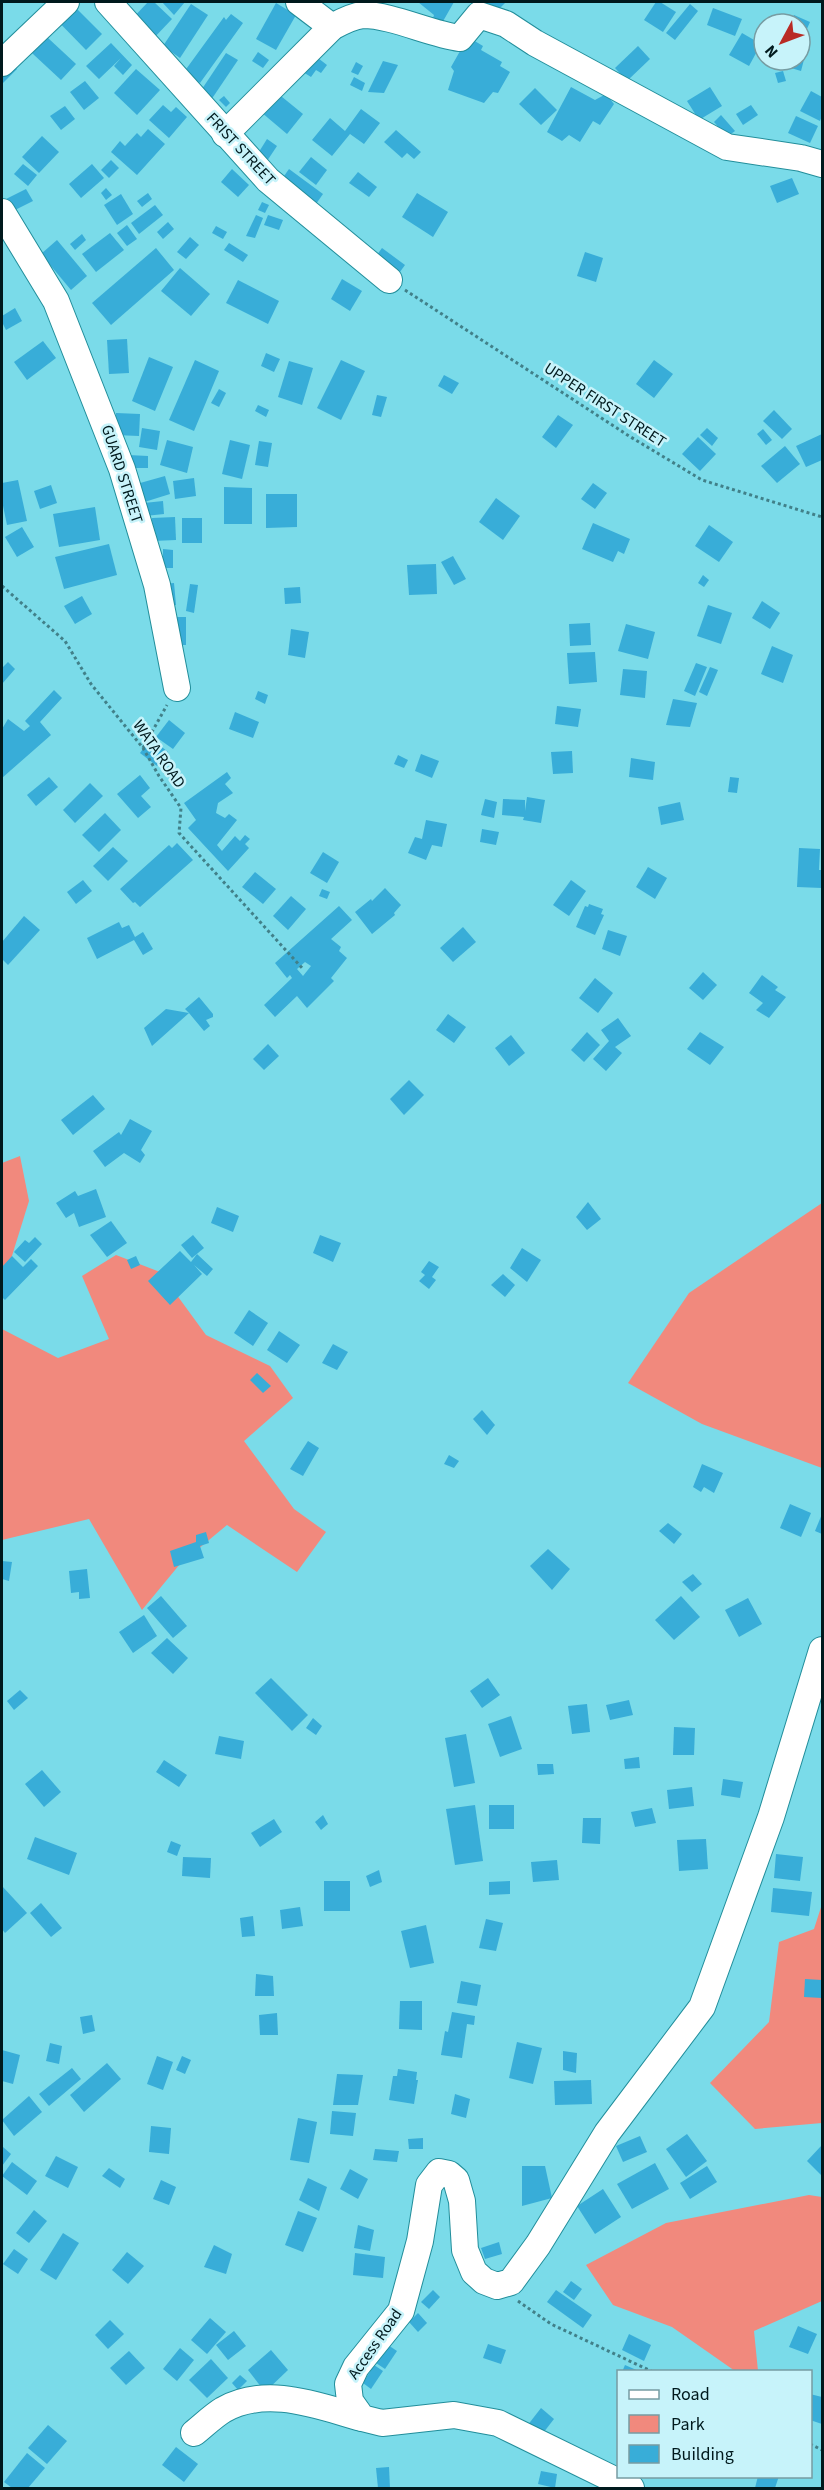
<svg xmlns="http://www.w3.org/2000/svg" width="824" height="2490" font-family="'Source Sans 3',sans-serif">
  <style>
    .green { fill: #f1897d }
    .building { fill: #38add8; fill-rule: evenodd }
    .lines { fill: none; stroke-linecap: round; stroke-linejoin: round }
    .minor-casing { stroke: #228e9b; stroke-width: 28 }
    .path { stroke: #418089; stroke-width: 3; stroke-dasharray: 3 3; stroke-linecap: butt }
    .minor { stroke: #fff; stroke-width: 26 }
    .labels { text-anchor: middle; dominant-baseline: central; stroke-width: 5; stroke-linejoin: round; paint-order: stroke }
    .street-label { font-size: 16px; fill: #00191d; stroke: #c7f3fa }
  </style>
  <rect width="100%" height="100%" fill="#7adbe9"/>
  <g class="green">
    <path d="M20 1156 29 1201 2 1288V1163Z"/>
    <path d="M822 1203V1468L702 1424 628 1383 689 1293Z"/>
    <path d="M116 1255 160 1272 206 1335 270 1366 293 1398 244 1441 294 1509 326 1532 297 1572 227 1525 180 1564 142 1610 89 1519 2 1540V1329L58 1358 109 1339 82 1276Z"/>
    <path d="M822 1904V2123L755 2129 710 2083 769 2022 779 1942 814 1929Z"/>
    <path d="M809 2195 822 2197V2301L754 2331 758 2371H735L672 2327 613 2305 586 2265 666 2223Z"/>
  </g>
  <g class="building">
    <path d="M70 2 102 34 86 50 47 10Z"/>
    <path d="M148 2H154L172 19 152 40 131 20Z"/>
    <path d="M162 2H185L174 15Z"/>
    <path d="M418 2H454L442 23 433 18 434 15Z"/>
    <path d="M480 2H506L493 15Z"/>
    <path d="M656 2H660L676 12 663 32 644 20Z"/>
    <path d="M276 3 296 15 276 50 256 39Z"/>
    <path d="M191 4 208 15 180 58 163 46Z"/>
    <path d="M690 4 698 11 675 40 666 33Z"/>
    <path d="M713 8 742 19 735 36 707 25Z"/>
    <path d="M231 14 243 23 200 83 184 72 224 17 226 20Z"/>
    <path d="M794 15 810 22 802 40 800 39V24H790Z"/>
    <path d="M34 25 76 64 61 80 19 41Z"/>
    <path d="M742 33 761 44 749 66 729 55Z"/>
    <path d="M468 37 483 46 481 50 502 62 500 66 510 72 498 93 493 92 484 103 448 90 454 71 451 67Z"/>
    <path d="M111 43 132 65 123 75 114 66 121 58 99 79 86 66Z"/>
    <path d="M638 46 650 59 627 81 615 68Z"/>
    <path d="M800 51 806 52 801 71 778 64 779 60H800Z"/>
    <path d="M258 52 269 60 263 68 252 61Z"/>
    <path d="M3 53 17 69 2 84V54Z"/>
    <path d="M226 53 238 60 211 100 200 92Z"/>
    <path d="M314 55 327 65 321 73 316 70 311 77 303 72Z"/>
    <path d="M383 61 398 65 384 93 368 92Z"/>
    <path d="M356 62 363 66 358 75 351 72Z"/>
    <path d="M136 69 160 90 137 115 114 93Z"/>
    <path d="M783 71 786 81 778 83 775 73Z"/>
    <path d="M354 77 365 83 362 91 350 85Z"/>
    <path d="M85 81 99 98 84 110 70 92Z"/>
    <path d="M571 87 595 100 606 94 614 104 600 125 593 121 580 142 569 135 562 141 547 132Z"/>
    <path d="M710 87 722 106 699 120 687 101Z"/>
    <path d="M535 88 557 110 541 125 519 104Z"/>
    <path d="M811 91 822 97V116L820 121 800 111Z"/>
    <path d="M276 92 303 114 287 134 261 112Z"/>
    <path d="M224 96 230 103 226 107 219 100Z"/>
    <path d="M163 105 171 112 176 107 187 117 169 138 149 120Z"/>
    <path d="M751 105 758 115 743 125 736 114Z"/>
    <path d="M65 106 75 119 61 130 50 116Z"/>
    <path d="M361 109 380 123 364 144 350 134 332 156 312 140 330 118 345 131Z"/>
    <path d="M721 115 735 131 727 137 714 122Z"/>
    <path d="M796 116 818 126 810 143 788 133Z"/>
    <path d="M148 129 165 144 137 175 111 152 120 141 125 146 137 133 141 137Z"/>
    <path d="M396 130 421 152 414 159 407 153 402 158 384 142Z"/>
    <path d="M42 136 59 152 39 173 22 157Z"/>
    <path d="M267 139 277 146 267 161 257 155Z"/>
    <path d="M311 157 327 170 316 185 299 172Z"/>
    <path d="M111 160 119 168 109 178 101 170Z"/>
    <path d="M23 164 37 175 28 186 14 174Z"/>
    <path d="M92 164 104 178 81 198 69 184Z"/>
    <path d="M232 169 249 185 238 197 221 182Z"/>
    <path d="M289 169 323 194 311 211 277 186Z"/>
    <path d="M358 172 377 187 369 197 349 183Z"/>
    <path d="M792 178 799 194 777 203 770 186Z"/>
    <path d="M106 188 112 195 106 200 101 193Z"/>
    <path d="M26 189 33 201 7 214 2 201Z"/>
    <path d="M148 193 152 199 142 207 137 201Z"/>
    <path d="M417 193 448 212 433 237 402 217Z"/>
    <path d="M121 194 133 214 117 225 104 205Z"/>
    <path d="M262 202 269 205 265 213 258 210Z"/>
    <path d="M155 205 163 215 139 234 131 223Z"/>
    <path d="M256 215 263 218 255 238 246 236Z"/>
    <path d="M268 215 283 220 279 230 264 225Z"/>
    <path d="M168 222 174 229 163 239 157 232Z"/>
    <path d="M127 225 137 239 127 246 117 233Z"/>
    <path d="M216 226 227 232 223 239 212 233Z"/>
    <path d="M110 233 124 250 96 272 82 254Z"/>
    <path d="M82 234 86 240 75 250 70 244Z"/>
    <path d="M190 237 199 245 186 259 177 252Z"/>
    <path d="M57 240 87 276 71 290 41 254Z"/>
    <path d="M229 243 248 255 243 262 224 250Z"/>
    <path d="M156 248 174 270 111 325 92 303Z"/>
    <path d="M382 248 405 265 389 287 366 270Z"/>
    <path d="M585 252 603 258 596 282 577 276Z"/>
    <path d="M180 268 210 294 191 316 161 291Z"/>
    <path d="M342 279 362 291 350 311 331 299Z"/>
    <path d="M238 280 279 301 268 324 226 303Z"/>
    <path d="M15 308 22 321 6 330 2 322V316Z"/>
    <path d="M127 339 129 373 109 374 107 340Z"/>
    <path d="M43 341 56 358 27 380 14 362Z"/>
    <path d="M266 353 280 359 274 372 261 366Z"/>
    <path d="M149 357 173 367 155 411 132 401Z"/>
    <path d="M195 360 219 371 194 431 169 420Z"/>
    <path d="M341 360 365 371 341 420 317 408Z"/>
    <path d="M654 360 673 374 654 398 636 384Z"/>
    <path d="M289 361 313 368 302 405 278 397Z"/>
    <path d="M444 375 459 383 452 394 438 386Z"/>
    <path d="M219 389 226 393 219 407 211 403Z"/>
    <path d="M377 395 387 397 381 417 372 415Z"/>
    <path d="M258 405 269 410 266 417 255 411Z"/>
    <path d="M774 410 792 429 782 439 763 421Z"/>
    <path d="M116 413 140 414 139 436 115 435Z"/>
    <path d="M558 415 573 425 556 448 542 437Z"/>
    <path d="M142 428 160 431 157 450 139 447Z"/>
    <path d="M707 428 718 438 712 446 700 435Z"/>
    <path d="M763 429 772 440 766 445 757 434Z"/>
    <path d="M822 434V460L806 467 796 446Z"/>
    <path d="M698 437 716 454 700 471 682 454Z"/>
    <path d="M167 440 193 447 187 473 160 465Z"/>
    <path d="M230 440 250 445 242 479 222 474Z"/>
    <path d="M259 441 272 443 268 467 255 465Z"/>
    <path d="M785 446 800 464 777 483 761 466Z"/>
    <path d="M128 455 148 456V468H128Z"/>
    <path d="M165 476 170 494 138 504 133 485Z"/>
    <path d="M194 478 196 496 175 499 173 481Z"/>
    <path d="M18 480 27 521 7 525 2 501V483Z"/>
    <path d="M593 483 607 493 595 509 581 499Z"/>
    <path d="M51 485 57 503 40 509 34 491Z"/>
    <path d="M224 487 252 488V524H224Z"/>
    <path d="M266 494H297V527L266 528Z"/>
    <path d="M496 498 520 516 503 540 479 522Z"/>
    <path d="M163 501 164 514 145 516 144 503Z"/>
    <path d="M95 507 100 540 59 547 53 514Z"/>
    <path d="M175 517 176 540 153 541 152 518Z"/>
    <rect x="182" y="518" width="20" height="25"/>
    <path d="M593 523 630 539 624 554 618 551 613 562 582 549Z"/>
    <path d="M709 525 733 542 719 562 695 546Z"/>
    <path d="M22 527 34 547 17 557 5 537Z"/>
    <path d="M109 544 117 575 64 589 55 557Z"/>
    <path d="M163 549 173 550V568H163Z"/>
    <path d="M453 556 466 579 454 585 441 562Z"/>
    <path d="M436 564 437 594 409 595 407 565Z"/>
    <path d="M703 575 709 580 704 587 698 583Z"/>
    <path d="M174 583 176 605 164 607 162 584Z"/>
    <path d="M190 584 198 585 194 613 186 611Z"/>
    <path d="M300 587 301 603 285 604 284 588Z"/>
    <path d="M82 596 92 614 75 624 64 606Z"/>
    <path d="M762 601 780 613 770 629 752 618Z"/>
    <path d="M708 605 732 613 721 644 697 636Z"/>
    <rect x="171" y="617" width="15" height="28"/>
    <path d="M590 623 591 645 570 646 569 624Z"/>
    <path d="M626 624 655 632 648 659 618 651Z"/>
    <path d="M291 629 309 632 305 658 288 655Z"/>
    <path d="M772 646 793 655 783 683 761 674Z"/>
    <path d="M595 652 597 682 569 684 567 653Z"/>
    <path d="M8 662 15 669 2 684V668Z"/>
    <path d="M696 663 707 667 695 696 684 691Z"/>
    <path d="M710 667 718 670 707 696 699 692Z"/>
    <path d="M623 669 647 671 645 698 620 695Z"/>
    <path d="M54 690 62 698 40 722 51 735 2 778V729L8 719 24 731 30 726 25 721Z"/>
    <path d="M258 691 268 695 265 704 255 699Z"/>
    <path d="M673 699 697 703 690 727 666 725Z"/>
    <path d="M557 706 581 709 578 727 555 724Z"/>
    <path d="M235 712 259 722 253 738 229 729Z"/>
    <path d="M169 720 185 733 173 749 156 737Z"/>
    <path d="M151 738 168 752 157 766 140 753Z"/>
    <path d="M572 751 573 773 553 774 551 752Z"/>
    <path d="M421 754 439 761 432 778 415 771Z"/>
    <path d="M398 755 408 760 404 768 394 764Z"/>
    <path d="M631 758 655 762 653 780 629 777Z"/>
    <path d="M227 772 231 778 225 784 233 793 218 803 216 813 225 818 229 814 237 820 217 845 222 851 235 836 240 841 245 835 250 839 245 844 249 848 228 871 188 828 196 820 184 803Z"/>
    <path d="M140 775 150 788 141 796 151 807 138 818 117 794Z"/>
    <path d="M49 777 58 787 36 806 27 795Z"/>
    <path d="M730 777 739 778 737 793 728 792Z"/>
    <path d="M90 783 103 796 75 823 63 810Z"/>
    <path d="M527 797 545 800 541 823 523 820 524 817 502 815 503 799 525 800V811Z"/>
    <path d="M485 799 497 802 494 818 481 815Z"/>
    <path d="M680 802 684 820 661 825 658 807Z"/>
    <path d="M105 813 121 830 99 852 82 835Z"/>
    <path d="M426 820 447 824 442 847 432 845 426 860 408 853 415 837 422 839Z"/>
    <path d="M482 829 499 832 496 845 480 842Z"/>
    <path d="M177 843 193 860 140 907 135 902 133 903 120 889 169 845 172 848Z"/>
    <path d="M113 847 128 861 108 881 93 866Z"/>
    <path d="M799 848 820 849 819 870H822V888L797 887Z"/>
    <path d="M323 852 339 862 327 883 310 873Z"/>
    <path d="M648 867 667 878 655 899 636 887Z"/>
    <path d="M255 872 276 889 263 904 242 887Z"/>
    <path d="M83 880 92 891 76 904 67 892Z"/>
    <path d="M571 880 586 891 569 916 553 905Z"/>
    <path d="M385 888 401 905 394 913 395 915 372 934 355 912 371 899 372 901Z"/>
    <path d="M322 889 330 892 327 899 319 896Z"/>
    <path d="M291 896 306 909 288 930 273 916Z"/>
    <path d="M589 904 603 909 601 914 604 915 595 935 576 927 585 906 588 907Z"/>
    <path d="M339 906 352 920 331 939 341 947 339 951 347 958 331 978 334 981 307 1008 297 996 275 1017 264 1005 292 978 290 975 287 978 275 963ZM305 962 311 966 303 976 297 969Z"/>
    <path d="M24 916 40 930 8 965 2 959V942Z"/>
    <path d="M119 922 122 928 129 925 135 937 143 932 153 949 143 955 134 940 97 959 87 938Z"/>
    <path d="M463 927 476 942 453 962 440 948Z"/>
    <path d="M608 930 627 936 620 956 602 949Z"/>
    <path d="M703 972 717 985 703 1000 689 988Z"/>
    <path d="M762 975 778 987 775 990 786 997 769 1018 756 1010 763 1003 749 993Z"/>
    <path d="M595 978 613 993 598 1013 579 998Z"/>
    <path d="M199 997 213 1014V1017L206 1020 210 1026 204 1031 189 1013 152 1046 144 1028 166 1009 189 1013 185 1009Z"/>
    <path d="M448 1014 466 1027 454 1043 436 1030Z"/>
    <path d="M618 1018 631 1036 615 1047 622 1053 606 1071 593 1059 609 1041 601 1030Z"/>
    <path d="M587 1032 600 1045 584 1062 571 1050Z"/>
    <path d="M700 1032 724 1047 710 1065 687 1049Z"/>
    <path d="M511 1035 525 1053 509 1066 495 1048Z"/>
    <path d="M268 1044 279 1056 264 1070 253 1059Z"/>
    <path d="M409 1080 424 1095 404 1115 390 1099Z"/>
    <path d="M93 1095 105 1109 73 1135 61 1120Z"/>
    <path d="M130 1119 152 1131 141 1150 145 1155 140 1163 124 1153 105 1167 93 1151 119 1132 121 1135Z"/>
    <path d="M96 1189 106 1217 79 1227 74 1213 66 1218 56 1203 75 1191 78 1196Z"/>
    <path d="M588 1202 601 1219 587 1230 576 1217Z"/>
    <path d="M217 1207 239 1216 233 1232 211 1223Z"/>
    <path d="M111 1221 127 1243 107 1257 90 1235Z"/>
    <path d="M193 1235 204 1248 192 1258 181 1245Z"/>
    <path d="M320 1235 341 1243 333 1262 313 1253Z"/>
    <path d="M35 1237 42 1244 25 1262 14 1252 25 1240 29 1243Z"/>
    <path d="M522 1248 541 1260 527 1282 510 1268Z"/>
    <path d="M180 1251 191 1262 197 1254 213 1269 207 1276 194 1265 202 1274 170 1305 148 1281Z"/>
    <path d="M12 1256 23 1267 31 1259 38 1266 5 1300 2 1297V1267Z"/>
    <path d="M136 1256 140 1265 131 1269 127 1260Z"/>
    <path d="M429 1261 439 1267 432 1277 436 1280 429 1289 419 1281 425 1275 421 1272Z"/>
    <path d="M503 1274 515 1285 505 1297 491 1285Z"/>
    <path d="M249 1310 268 1323 253 1346 234 1333Z"/>
    <path d="M279 1331 300 1345 287 1363 267 1350Z"/>
    <path d="M333 1344 348 1352 337 1370 322 1363Z"/>
    <path d="M257 1373 271 1386 263 1393 250 1380Z"/>
    <path d="M482 1410 495 1425 487 1435 473 1419Z"/>
    <path d="M308 1441 319 1448 303 1476 290 1469Z"/>
    <path d="M449 1455 459 1461 454 1468 444 1464Z"/>
    <path d="M702 1464 723 1473 714 1493 704 1487 701 1492 693 1487Z"/>
    <path d="M790 1504 811 1513 801 1537 780 1528Z"/>
    <path d="M822 1514V1534L815 1531Z"/>
    <path d="M668 1523 682 1534 674 1544 659 1531Z"/>
    <path d="M206 1532 209 1543 200 1546 204 1558 174 1567 170 1551 196 1542V1535Z"/>
    <path d="M548 1549 570 1569 552 1590 530 1566Z"/>
    <path d="M2 1561 12 1562 9 1581 2 1579Z"/>
    <path d="M87 1569 90 1598 79 1599V1592L71 1593 69 1571Z"/>
    <path d="M693 1574 702 1584 692 1592 682 1582Z"/>
    <path d="M161 1596 187 1626 173 1638 147 1608Z"/>
    <path d="M681 1596 700 1617 674 1640 655 1620Z"/>
    <path d="M748 1598 762 1624 739 1637 725 1610Z"/>
    <path d="M144 1615 157 1636 133 1653 119 1632Z"/>
    <path d="M167 1638 188 1658 173 1674 151 1653Z"/>
    <path d="M271 1678 308 1715 292 1731 255 1693Z"/>
    <path d="M488 1678 500 1695 482 1708 470 1691Z"/>
    <path d="M20 1690 28 1698 14 1710 7 1701Z"/>
    <path d="M629 1700 633 1715 610 1720 606 1705Z"/>
    <path d="M587 1704 590 1732 572 1734 568 1706Z"/>
    <path d="M511 1716 522 1749 500 1757 488 1724Z"/>
    <path d="M313 1718 322 1726 316 1735 306 1728Z"/>
    <path d="M674 1727 695 1728 694 1755H673Z"/>
    <path d="M466 1734 475 1783 454 1787 445 1738Z"/>
    <path d="M219 1736 244 1741 241 1759 215 1754Z"/>
    <path d="M639 1757 640 1768 625 1769 624 1759Z"/>
    <path d="M164 1760 187 1775 179 1787 156 1772Z"/>
    <path d="M537 1764H553L554 1774 538 1775Z"/>
    <path d="M42 1770 61 1792 44 1807 25 1784Z"/>
    <path d="M723 1779 743 1782 740 1798 721 1795Z"/>
    <path d="M692 1787 694 1806 669 1809 667 1790Z"/>
    <path d="M475 1805 483 1861 455 1865 446 1809Z"/>
    <rect x="489" y="1805" width="25" height="24"/>
    <path d="M652 1808 656 1823 635 1827 631 1812Z"/>
    <path d="M323 1815 328 1824 321 1830 315 1822Z"/>
    <path d="M583 1818H601L600 1844 582 1843Z"/>
    <path d="M274 1819 282 1832 260 1847 251 1833Z"/>
    <path d="M35 1837 77 1853 69 1875 27 1859Z"/>
    <path d="M706 1839 708 1869 679 1871 677 1840Z"/>
    <path d="M171 1841 181 1845 177 1856 167 1852Z"/>
    <path d="M776 1854 803 1857 800 1881 774 1878Z"/>
    <path d="M183 1857 211 1858 210 1878 182 1876Z"/>
    <path d="M557 1860 559 1880 533 1882 531 1862Z"/>
    <path d="M379 1870 382 1882 370 1887 366 1876Z"/>
    <rect x="324" y="1881" width="26" height="30"/>
    <path d="M510 1881V1894L489 1895V1882Z"/>
    <path d="M2 1886 27 1913 5 1933 2 1929Z"/>
    <path d="M773 1888 812 1892 809 1916 771 1912Z"/>
    <path d="M41 1903 62 1928 51 1937 30 1913Z"/>
    <path d="M300 1907 303 1926 282 1929 280 1910Z"/>
    <path d="M253 1916 255 1936 242 1937 240 1918Z"/>
    <path d="M486 1919 503 1923 496 1951 479 1948Z"/>
    <path d="M426 1925 434 1963 410 1968 401 1931Z"/>
    <path d="M256 1974 273 1976 274 1996H255Z"/>
    <path d="M805 1979 822 1980V1998L804 1997Z"/>
    <path d="M461 1981 481 1985 477 2006 457 2003Z"/>
    <path d="M400 2001H422V2030L399 2029Z"/>
    <path d="M452 2012 475 2016 474 2025 467 2024 462 2058 441 2055 445 2031 448 2032Z"/>
    <path d="M277 2013 278 2035H260L259 2015Z"/>
    <path d="M92 2015 95 2031 83 2034 80 2017Z"/>
    <path d="M517 2042 542 2048 533 2084 509 2078Z"/>
    <path d="M50 2043 62 2046 59 2064 46 2061Z"/>
    <path d="M2 2050 20 2055 13 2084 2 2081Z"/>
    <path d="M563 2051 577 2053 576 2073 563 2070Z"/>
    <path d="M157 2056 173 2062 163 2090 147 2084Z"/>
    <path d="M182 2056 191 2060 185 2074 176 2070Z"/>
    <path d="M107 2063 121 2079 84 2112 70 2095Z"/>
    <path d="M72 2068 81 2079 49 2106 39 2094Z"/>
    <path d="M398 2069 417 2072 416 2080H418L414 2104 389 2100 393 2076H397Z"/>
    <path d="M337 2074 363 2075 358 2105H333Z"/>
    <path d="M591 2080 592 2104 555 2105 554 2081Z"/>
    <path d="M455 2094 470 2099 466 2118 451 2114Z"/>
    <path d="M29 2096 42 2112 14 2136 2 2120Z"/>
    <path d="M332 2111 356 2113 353 2136 330 2134Z"/>
    <path d="M298 2118 317 2122 309 2163 290 2160Z"/>
    <path d="M151 2126 171 2128 169 2154 149 2152Z"/>
    <path d="M687 2134 707 2161 686 2177 666 2149Z"/>
    <path d="M640 2136 647 2152 623 2162 616 2146Z"/>
    <path d="M423 2138V2149H409L408 2139Z"/>
    <path d="M822 2145V2176L807 2161Z"/>
    <path d="M3 2147 11 2154 2 2166V2149Z"/>
    <path d="M375 2149 399 2151 397 2162 373 2160Z"/>
    <path d="M56 2156 78 2167 68 2188 45 2176Z"/>
    <path d="M12 2162 37 2181 27 2195 2 2176Z"/>
    <path d="M655 2163 669 2189 632 2209 617 2184Z"/>
    <path d="M522 2166H545L552 2198 522 2206Z"/>
    <path d="M707 2166 717 2182 690 2199 680 2183Z"/>
    <path d="M109 2168 125 2179 120 2188 102 2176Z"/>
    <path d="M350 2169 368 2179 358 2199 340 2189Z"/>
    <path d="M308 2178 327 2187 319 2211 299 2200Z"/>
    <path d="M161 2180 176 2187 169 2205 153 2199Z"/>
    <path d="M603 2189 621 2217 595 2234 577 2206Z"/>
    <path d="M34 2210 47 2221 29 2243 16 2233Z"/>
    <path d="M298 2211 317 2218 303 2252 285 2245Z"/>
    <path d="M358 2225 374 2230 370 2251 354 2248Z"/>
    <path d="M63 2233 79 2243 56 2280 40 2270Z"/>
    <path d="M499 2242 502 2254 485 2259 481 2248Z"/>
    <path d="M214 2245 232 2254 226 2274 204 2267Z"/>
    <path d="M14 2249 28 2259 18 2274 3 2264Z"/>
    <path d="M127 2252 144 2266 128 2284 112 2270Z"/>
    <path d="M355 2253 385 2257 383 2278 353 2275Z"/>
    <path d="M571 2281 582 2289 574 2300 563 2292Z"/>
    <path d="M433 2290 440 2297 429 2309 421 2302Z"/>
    <path d="M556 2290 592 2315 583 2328 547 2302Z"/>
    <path d="M418 2313 427 2323 418 2332 409 2322Z"/>
    <path d="M210 2318 226 2332 207 2354 191 2340Z"/>
    <path d="M110 2320 124 2334 108 2349 95 2335Z"/>
    <path d="M798 2326 817 2334 808 2354 789 2347Z"/>
    <path d="M234 2331 246 2346 228 2360 216 2345Z"/>
    <path d="M629 2334 651 2345 644 2361 622 2350Z"/>
    <path d="M385 2343 397 2351 385 2369 373 2361Z"/>
    <path d="M488 2344 506 2350 501 2364 483 2358Z"/>
    <path d="M180 2348 194 2360 177 2381 163 2369Z"/>
    <path d="M271 2350 288 2370 265 2392 248 2370Z"/>
    <path d="M129 2351 145 2368 126 2385 110 2368Z"/>
    <path d="M211 2359 228 2378 207 2398 189 2380Z"/>
    <path d="M374 2365 383 2371 371 2389 363 2383Z"/>
    <path d="M625 2365 641 2372H622Z"/>
    <path d="M240 2375 247 2381 238 2390 232 2383Z"/>
    <path d="M810 2394 822 2397V2424L810 2420Z"/>
    <path d="M541 2408 554 2419 540 2437 527 2426Z"/>
    <path d="M48 2425 67 2441 47 2464 28 2448Z"/>
    <path d="M176 2447 198 2464 184 2482 162 2465Z"/>
    <path d="M27 2453 45 2468 28 2488H12L4 2482Z"/>
    <path d="M389 2467 390 2488H378L376 2468Z"/>
    <path d="M541 2471 557 2474 555 2488 538 2484Z"/>
    <path d="M758 2476H779L775 2488H755Z"/>
  </g>
  <g class="lines">
    <defs>
      <g id="minor">
        <path d="M108 2 268 180 389 280"/>
        <path d="M299 2 332 27"/>
        <path d="M2 63 66 2"/>
        <path d="M225 134 332 27C341 22 352 16 363 15 392 15 430 34 460 38L479 15 506 24 535 43 727 147 801 158 822 164"/>
        <path d="M2 212 56 301 122 469 157 585 177 688"/>
        <path d="M194 2433C203 2426 213 2416 223 2410 267 2385 318 2406 362 2418"/>
        <path d="M631 2488 498 2423 454 2415 382 2423 362 2418 350 2401 348 2384 356 2367 401 2311 420 2241 429 2185 439 2172 449 2174 456 2180 462 2201 465 2250 474 2272 484 2281 497 2286 511 2282 538 2245 607 2133 702 2007 771 1817 822 1650"/>
      </g>
    </defs>
    <use href="#minor" class="minor-casing"/>
    <g class="path">
      <path d="M405 290 629 436 702 480 822 517"/>
      <path d="M2 586 65 641 91 684 143 748 159 776 181 808 179 833 303 969"/>
      <path d="M143 748 167 705"/>
      <path d="M518 2301 551 2324 653 2372"/>
      <path d="M810 2444 822 2450"/>
    </g>
    <use href="#minor" class="minor"/>
  </g>
  <g class="labels">
    <g class="street-label">
      <text transform="translate(241 149) rotate(47)">FRIST STREET</text>
      <text transform="translate(605 405) rotate(33)">UPPER FIRST STREET</text>
      <text transform="translate(122 474) rotate(72)">GUARD STREET</text>
      <text transform="translate(159 754) rotate(55)">WATA ROAD</text>
      <text transform="translate(375 2344) rotate(-55)">Access Road</text>
    </g>
  </g>
  <rect width="824" height="2490" fill="none" stroke="#00191d" stroke-width="6"/>
  <rect x="617" y="2370" width="195" height="108" fill="#c7f3fa" stroke="#779ca2" stroke-width="1.5"/>
  <rect x="629" y="2390" width="30" height="9" fill="#ffffff" stroke="#779ca2" stroke-width="1.5"/>
  <text x="671" y="2400" font-size="18" fill="#00191d">Road</text>
  <rect x="629" y="2415" width="30" height="18" fill="#f1897d" stroke="#779ca2" stroke-width="1.5"/>
  <text x="671" y="2430" font-size="18" fill="#00191d">Park</text>
  <rect x="629" y="2445" width="30" height="18" fill="#38add8" stroke="#779ca2" stroke-width="1.5"/>
  <text x="671" y="2460" font-size="18" fill="#00191d">Building</text>
  <g transform="translate(782 42) rotate(229)"><circle r="28" fill="#c7f3fa" stroke="#779ca2" stroke-width="1.5"/>
  <path d="M0-4.5L10 22L0 15L-10 22Z" fill="#b92b25"/>
  <text y="-9" font-size="16" font-weight="bold" text-anchor="middle" fill="#00191d">N</text>
  </g>
</svg>
